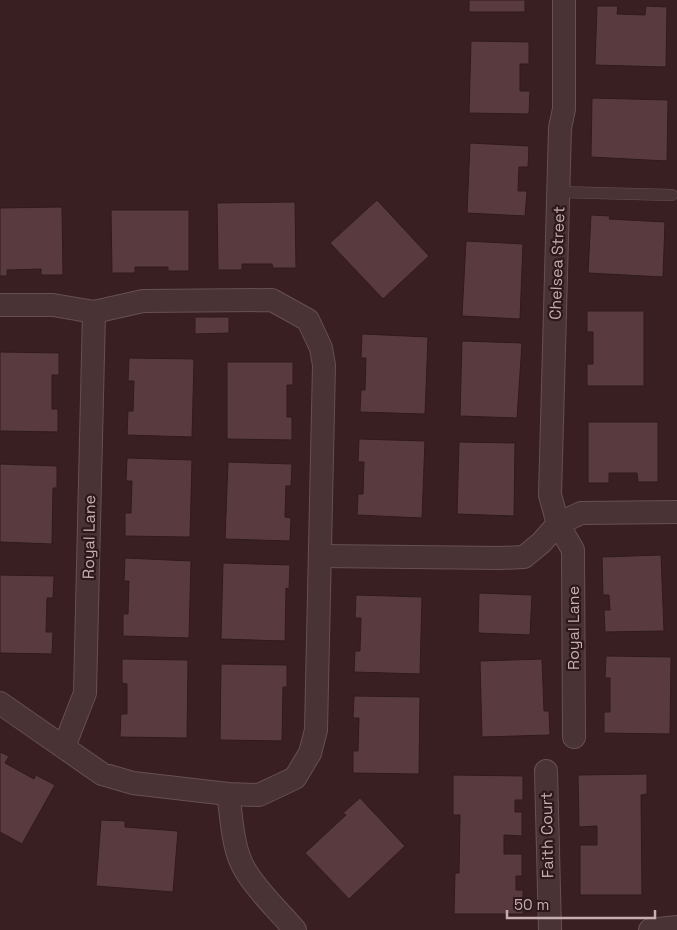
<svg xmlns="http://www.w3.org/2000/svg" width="677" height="930" font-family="'Space Grotesk',sans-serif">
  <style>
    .building { fill: #593b3f; stroke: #301a1d }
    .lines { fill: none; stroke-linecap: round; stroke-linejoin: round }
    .lane-casing { stroke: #675053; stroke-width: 12 }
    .street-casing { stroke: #675053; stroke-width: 24 }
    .lane { stroke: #493335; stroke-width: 11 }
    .street { stroke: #493335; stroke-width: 22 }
    .labels { text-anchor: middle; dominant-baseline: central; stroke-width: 4.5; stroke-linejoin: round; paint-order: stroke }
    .street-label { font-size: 16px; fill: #c6adaf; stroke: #2d181b }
  </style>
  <rect width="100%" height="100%" fill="#391f22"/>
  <g class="building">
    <rect x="469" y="0" width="56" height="12"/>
    <path d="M597 6H618L617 14 645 15 646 6 667 7 666 67 595 65Z"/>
    <path d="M471 41 529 42V64H520V91H530L529 114 469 113Z"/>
    <path d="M592 98 668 100 667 161 591 157Z"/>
    <path d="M470 143 529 146 528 167H519L518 191H527L525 216 467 213Z"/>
    <path d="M377 200 429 256 383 299 330 243Z"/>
    <path d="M295 202 296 268H273L272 264H242V270H218L217 203Z"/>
    <path d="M62 207 63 275H41V269L7 270V276H0V208Z"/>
    <path d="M111 210H189V271H168V267H135V273H112Z"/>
    <path d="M591 215 610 216 609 219 665 222 663 277 588 273Z"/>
    <path d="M466 241 523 244 520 319 462 316Z"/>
    <path d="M587 311H644V386H587V364H593V332H587Z"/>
    <path d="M195 317H229V333L195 334Z"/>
    <path d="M362 334 428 337 425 414 360 412 361 390H365L366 358H361Z"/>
    <path d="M462 341 522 343 517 418 460 416Z"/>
    <path d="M0 352 59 353V375H52V409H58V432L0 431Z"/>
    <path d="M129 358 194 359 192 437 127 435 128 411H133L134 381H128Z"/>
    <path d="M227 362H293V385H287V417H292V440L227 439Z"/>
    <path d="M588 422H658V482H638L637 473H609V483H588Z"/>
    <path d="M359 439 425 441 422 518 357 515 358 494H363L364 462H358Z"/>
    <path d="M459 442 515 443 514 516 457 514Z"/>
    <path d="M127 458 192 460 190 537 125 536V513H131L132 481H126Z"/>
    <path d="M228 462 292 464 291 486H286L285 517 291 518 290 541 225 539Z"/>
    <path d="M0 464 57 466V488H53L52 544 0 542Z"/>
    <path d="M661 555 664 631 605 632 604 610H610L609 595H603L602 557Z"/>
    <path d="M125 558 191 561 189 638 123 636V614H128L129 581H124Z"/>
    <path d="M223 563 290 565 289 589 286 588 285 641 221 639Z"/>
    <path d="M0 575 54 576 53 598H47L46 632H53L52 654 0 653Z"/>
    <path d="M479 593 532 595 530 635 478 633Z"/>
    <path d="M356 595 422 597 420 674 354 672 355 651H360L361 618H355Z"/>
    <path d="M606 656 671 657 670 734 604 733V712H610V678H605Z"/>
    <path d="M122 659 188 660 187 738 120 737 121 714H127V684L122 683Z"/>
    <path d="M542 659 544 711H549L550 735 482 737 480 661Z"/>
    <path d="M221 664 287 665V687H283L282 741 220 740Z"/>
    <path d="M354 696 420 697 419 774 353 773V751H358L359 718H353Z"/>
    <path d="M0 752 9 756 5 763 34 779 36 775 55 785 22 844 0 832Z"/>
    <path d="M647 774V794L641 795 642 895H580V845H597V826L579 827 578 775Z"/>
    <path d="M453 775 523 776V800H515V812H522V836L504 835V854H522V876H516V890H523V914H454L455 873H459L460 815H453Z"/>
    <path d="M360 798 405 846 349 899 305 853 346 815 343 813Z"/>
    <path d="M101 820 125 821V827L178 831 173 892 96 886Z"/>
  </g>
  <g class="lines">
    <defs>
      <path id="lane" d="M559 192 672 195"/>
      <g id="street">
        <path d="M564 0V109L560 128 550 495 558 524 573 550 574 737"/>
        <path d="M0 305H53L94 312 143 301 272 300 308 320 321 348 324 365 316 730 310 753 295 778 259 795 228 794 133 783 102 774 0 703"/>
        <path d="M321 556 501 558 524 557 541 543 558 524 581 513 677 512"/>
        <path d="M64 747 85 693 94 312"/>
        <path d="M546 771 550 930"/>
        <path d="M228 794C232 818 232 848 245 870 258 892 278 910 295 930"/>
        <path d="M650 930 677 927"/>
      </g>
    </defs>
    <use href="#lane" class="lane-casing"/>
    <use href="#street" class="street-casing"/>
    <use href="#lane" class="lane"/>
    <use href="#street" class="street"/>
  </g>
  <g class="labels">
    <g class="street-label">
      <text transform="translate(557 263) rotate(-88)">Chelsea Street</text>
      <text transform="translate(89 537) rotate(-89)">Royal Lane</text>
      <text transform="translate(573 628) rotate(-90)">Royal Lane</text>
      <text transform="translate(547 835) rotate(-91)">Faith Court</text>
    </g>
  </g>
  <path d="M507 910v8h148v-8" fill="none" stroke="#c6adaf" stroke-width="2.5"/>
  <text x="514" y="910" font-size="15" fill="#c6adaf" stroke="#2d181b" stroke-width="4" paint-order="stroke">50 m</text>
</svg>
